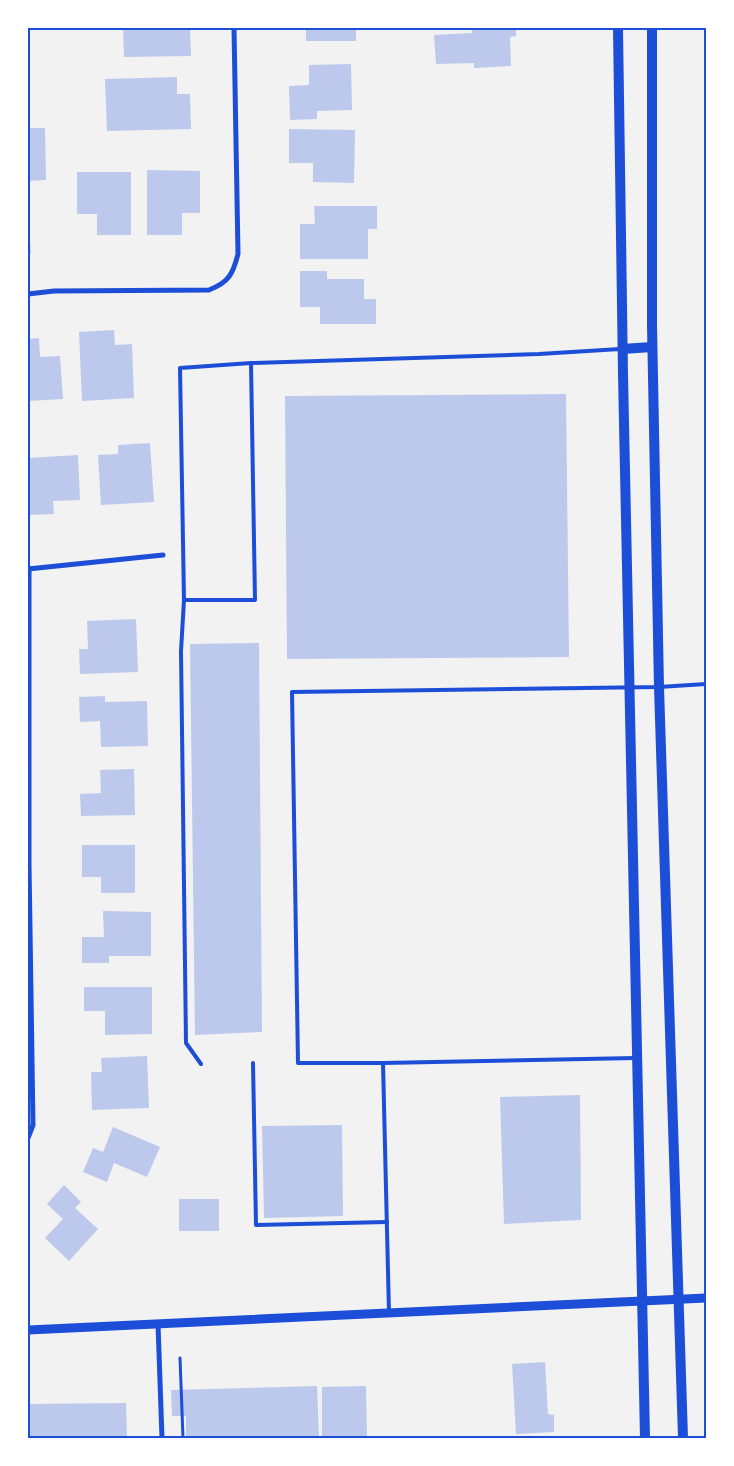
<svg xmlns="http://www.w3.org/2000/svg" width="734" height="1466" font-family="'PT Sans',sans-serif">
  <style>
    .building { fill: #bdc9ec }
    .lines { fill: none; stroke-linecap: round; stroke-linejoin: round }
    .path { stroke: #1d4ed8; stroke-width: 3 }
    .service { stroke: #1d4ed8; stroke-width: 4 }
    .minor { stroke: #1d4ed8; stroke-width: 5 }
    .tertiary { stroke: #1d4ed8; stroke-width: 9 }
    .secondary { stroke: #1d4ed8; stroke-width: 10 }
    .neatline { fill: none; stroke: #1d4ed8; stroke-width: 2 }
  </style>
  <rect width="100%" height="100%" fill="#f2f2f2"/>
  <g class="building">
    <path d="M123 28H190L191 56 124 57Z"/>
    <rect x="306" y="28" width="50" height="13"/>
    <path d="M472 28H516V36L510 37 511 66 474 68V63L436 64 434 35 472 33Z"/>
    <path d="M351 64 352 110 317 111V119L290 120 289 86 309 85V65Z"/>
    <path d="M177 77V94H190L191 129 107 131 105 79Z"/>
    <path d="M28 128H45L46 180 28 181Z"/>
    <path d="M289 129 355 130 354 183 313 182V163H289Z"/>
    <path d="M147 170 200 171V213H182V235H147Z"/>
    <path d="M77 172H131V235H97V214H77Z"/>
    <path d="M314 206H377V229H368V259H300V224H315Z"/>
    <path d="M28 218 31 254H28Z"/>
    <path d="M300 271H327V279H364V299H376V324H320V307H300Z"/>
    <path d="M114 330 115 345 132 344 134 398 82 401 79 332Z"/>
    <path d="M39 338 40 357 60 356 63 399 28 401V339Z"/>
    <path d="M566 394 569 657 287 659 285 396Z"/>
    <path d="M150 443 154 502 101 505 98 455 118 454V445Z"/>
    <path d="M78 455 80 500 53 501 54 514 28 515V458Z"/>
    <path d="M136 619 138 672 80 674 79 649H88L87 621Z"/>
    <path d="M259 643 262 1032 195 1035 190 644Z"/>
    <path d="M105 696V702L147 701 148 746 101 747 100 721 80 722 79 697Z"/>
    <path d="M134 769 135 815 81 816 80 794 101 793 100 770Z"/>
    <path d="M82 845H135V893H101V877H82Z"/>
    <path d="M103 911 151 912V956H109V963H82V937H104Z"/>
    <path d="M84 987H152V1034L105 1035V1011H84Z"/>
    <path d="M147 1056 149 1108 92 1110 91 1072H102L101 1058Z"/>
    <path d="M580 1095 581 1220 504 1224 500 1097Z"/>
    <path d="M342 1125 343 1216 264 1218 262 1126Z"/>
    <path d="M113 1127 160 1147 147 1177 114 1163 107 1182 83 1172 93 1148 103 1152Z"/>
    <path d="M64 1185 81 1202 75 1208 98 1229 69 1261 45 1238 63 1219 47 1204Z"/>
    <rect x="179" y="1199" width="40" height="32"/>
    <path d="M545 1362 548 1414 554 1415V1432L516 1434 512 1364Z"/>
    <path d="M317 1386 319 1437 186 1438V1416H172L171 1390Z"/>
    <path d="M366 1386 367 1438H322V1387Z"/>
    <path d="M126 1403 127 1438H28V1404Z"/>
  </g>
  <g class="lines">
    <path class="path" d="M180 1358 183 1438"/>
    <g class="service">
      <path d="M251 363 180 368 184 600H255L251 363 539 354 620 349"/>
      <path d="M184 600 181 651 186 1043 201 1064"/>
      <path d="M253 1063 256 1225 387 1222"/>
      <path d="M383 1063H298L292 692 659 687 706 684"/>
      <path d="M389 1313 383 1063 636 1058"/>
    </g>
    <g class="minor">
      <path d="M28 294 54 291 209 290C229 282 233 274 238 254L234 28"/>
      <path d="M28 569 163 555"/>
      <path d="M28 1138 33 1125 29 864V568"/>
      <path d="M158 1324 162 1438"/>
    </g>
    <path class="tertiary" d="M28 1330 706 1298"/>
    <g class="secondary">
      <path d="M618 28 623 374 645 1438"/>
      <path d="M652 28V325L659 687 683 1438"/>
      <path d="M622 349 652 347"/>
    </g>
  </g>
  <rect width="734" height="1466" fill="none" stroke="#ffffff" stroke-width="58"/>
  <rect x="29" y="29" width="676" height="1408" class="neatline"/>
</svg>
